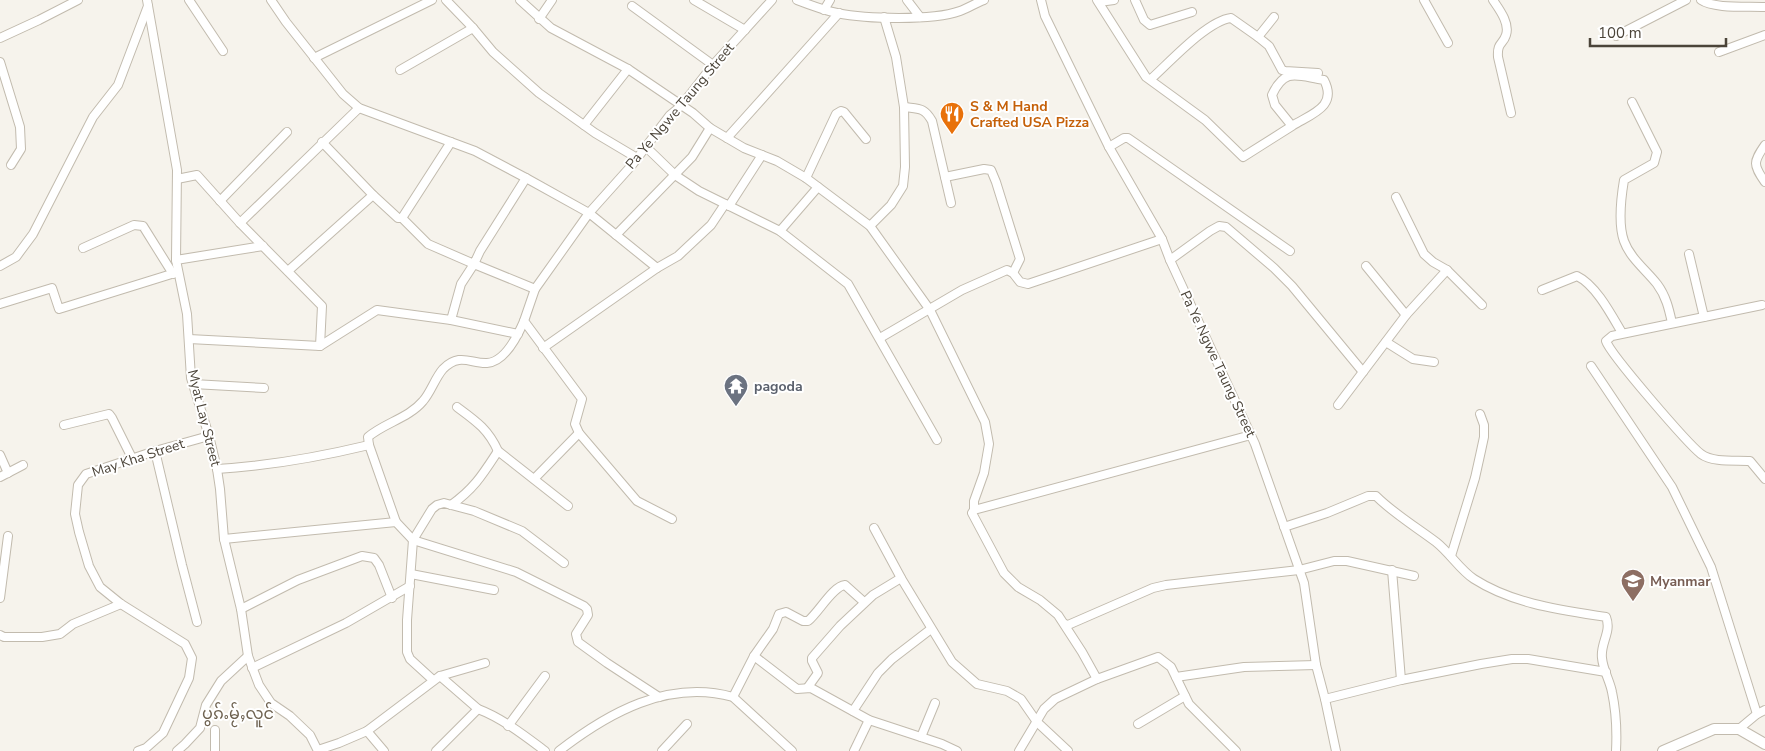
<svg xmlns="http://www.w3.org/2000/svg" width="1765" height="751" font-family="'Nunito Sans','Noto Sans Myanmar',sans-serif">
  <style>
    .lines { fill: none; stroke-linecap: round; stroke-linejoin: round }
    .minor-casing { stroke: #c2bbae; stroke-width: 10 }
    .tertiary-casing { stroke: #c2bbae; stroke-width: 12 }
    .minor { stroke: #fff; stroke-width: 8 }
    .tertiary { stroke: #fff; stroke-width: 10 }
    .labels { text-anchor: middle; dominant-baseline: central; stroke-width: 4; stroke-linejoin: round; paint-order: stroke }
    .street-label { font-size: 14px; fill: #4b4439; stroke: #fff }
    .food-label { font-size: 14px; font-weight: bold; fill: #c56008; stroke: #fff; text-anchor: start }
    .worship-label { font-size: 14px; font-weight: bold; fill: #5b616d; stroke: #fff; text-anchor: start }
    .education-label { font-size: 14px; font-weight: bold; fill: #785e54; stroke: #fff; text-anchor: start }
    .quarter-label { font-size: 16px; fill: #6e6250; stroke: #fff }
  </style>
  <rect width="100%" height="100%" fill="#f6f3ec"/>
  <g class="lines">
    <defs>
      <g id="minor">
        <path d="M147 0 177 170 176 260 187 314 191 378 209 436 217 469 220 489 224 539 241 609 248 656 259 685 271 703 290 716 310 735 318 751"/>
        <path d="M189 0 223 51"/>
        <path d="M271 0 286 22 343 94 359 108 475 151 526 178 589 213 657 268"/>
        <path d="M446 0 473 28 493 52 539 93 595 133 637 158"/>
        <path d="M520 0 551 28 628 69 693 113 710 128 744 148 777 161 806 178 870 226 930 310 985 422 989 444 984 473 974 501V510L972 513 1004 573 1018 587 1040 600 1058 615 1082 652 1097 679"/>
        <path d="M694 0 745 30"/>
        <path d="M797 0C810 5 823 10 837 13 866 19 932 21 960 11 968 8 976 3 984 0"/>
        <path d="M907 0 920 17"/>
        <path d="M1041 0 1045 16 1109 147 1162 239 1170 260 1255 444 1304 583 1316 665 1325 699 1336 751"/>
        <path d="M1097 0 1146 77 1205 120 1243 157 1292 126 1275 105 1272 95C1285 67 1297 76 1324 80 1338 107 1311 114 1292 126"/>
        <path d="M1135 0 1144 20 1150 25 1192 12"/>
        <path d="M1424 0 1448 43"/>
        <path d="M1493 0C1499 9 1510 23 1506 35 1503 45 1497 42 1498 57L1511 113"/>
        <path d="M1701 0C1714 9 1748 6 1765 7"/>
        <path d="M1099 2 1114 0"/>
        <path d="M632 6 713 65"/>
        <path d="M824 10 830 0"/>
        <path d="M539 19 552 0"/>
        <path d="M1616 36 1686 0"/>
        <path d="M1258 37 1269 46 1282 70 1285 71 1318 73"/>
        <path d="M0 38 39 20 78 0"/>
        <path d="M1719 52 1765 35"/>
        <path d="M314 58 432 0"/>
        <path d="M0 62 20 127 21 149 11 165"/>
        <path d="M400 70 473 28"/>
        <path d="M1151 79C1170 62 1207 21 1231 18L1258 37 1274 17"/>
        <path d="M1632 102 1657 152 1654 163 1624 180C1621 198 1618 224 1624 241 1630 258 1646 270 1657 284 1666 296 1669 309 1672 323"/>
        <path d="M904 107C919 109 924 107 932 121L951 203"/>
        <path d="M584 125 628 69"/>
        <path d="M727 138 839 13"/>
        <path d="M322 142 373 195 398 218H402L428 244 474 264 480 251 526 178"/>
        <path d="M1765 145C1753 162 1753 165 1765 182"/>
        <path d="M646 147 675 175 699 191 780 231 848 284 937 440"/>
        <path d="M1109 147 1124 138H1128L1290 251"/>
        <path d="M945 177 984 169 991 170 996 182 1020 259 1013 273"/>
        <path d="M806 178 836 114 841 111 844 112 866 139"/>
        <path d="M177 179 197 175 240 223 322 306 320 346"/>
        <path d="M1396 197 1424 254 1433 262 1447 270 1482 305"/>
        <path d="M220 201 287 132"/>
        <path d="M729 206 762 155"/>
        <path d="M402 218 451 142"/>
        <path d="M240 223 359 108"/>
        <path d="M870 226 891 205 903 186 905 167 904 107 896 57 884 17"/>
        <path d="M780 231 818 187"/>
        <path d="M616 235 692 157 710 128"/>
        <path d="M83 248 134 225 143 226 173 274"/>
        <path d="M1689 254 1704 317"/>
        <path d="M176 260 263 246"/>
        <path d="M1170 260 1210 231 1219 226 1226 227 1274 268 1292 286 1363 372"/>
        <path d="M0 266 16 257 33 234 93 117 118 85 148 6"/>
        <path d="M1366 266 1406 315"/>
        <path d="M288 271 373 195"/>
        <path d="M1542 290 1577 276C1596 285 1612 316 1622 333"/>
        <path d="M0 304 52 288 59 309 178 272"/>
        <path d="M1762 305 1612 336 1606 341C1610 354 1688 444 1701 454 1713 463 1736 460 1750 461L1765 479"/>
        <path d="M451 320 461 284 474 264 535 289"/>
        <path d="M524 321C518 335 505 362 487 363 471 364 460 352 443 369 435 378 431 392 423 401 409 418 384 423 368 437L369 445 396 522 413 540 516 572 584 606 587 609 588 615 576 634 578 642 607 663 659 697"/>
        <path d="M880 338 962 290 1007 270 1013 273 1020 282 1028 284 1162 239"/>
        <path d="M189 339 320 346 377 310 451 320 518 334"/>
        <path d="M1386 342 1413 359 1434 362"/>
        <path d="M543 348 657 268 678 256 711 225 725 204"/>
        <path d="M1591 366 1672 487 1711 567 1757 714"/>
        <path d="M193 384 264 388"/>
        <path d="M1338 405 1406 315 1447 270"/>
        <path d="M457 407C476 421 488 429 498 451L568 506"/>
        <path d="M64 425 109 414 112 418 132 458"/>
        <path d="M155 451 182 565 197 622"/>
        <path d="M0 455 8 473"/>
        <path d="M217 469C268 466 319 457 369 445"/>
        <path d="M0 477 23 465"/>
        <path d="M534 479 579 433"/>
        <path d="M451 505C474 489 483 474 498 451"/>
        <path d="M974 510 1251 435"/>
        <path d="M672 519 637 501 579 433 575 424 582 399 524 321 535 289 589 213 632 165 670 115 681 106 713 65 772 0"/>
        <path d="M1284 527 1327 513 1368 496H1376C1393 513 1416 527 1436 542 1450 553 1460 570 1474 579 1513 604 1561 610 1606 617 1612 632 1600 643 1602 658 1603 670 1610 681 1612 692 1616 711 1617 732 1616 751"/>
        <path d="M874 528 901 578 952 662 977 684 1007 691 1021 699 1037 722 1068 751"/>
        <path d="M224 539 396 522"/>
        <path d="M1451 556 1475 478 1481 451 1484 437V425L1480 414"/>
        <path d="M1392 570 1401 680"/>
        <path d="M411 574 494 590"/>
        <path d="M0 598 8 536"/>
        <path d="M241 609 298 580 362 556 374 558 379 565 392 598"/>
        <path d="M1065 624 1068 625 1153 588 1166 585 1299 570 1334 561H1347L1414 576"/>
        <path d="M0 635 4 637H42L60 634 73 624 121 604"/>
        <path d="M754 656 797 689 811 688 869 720 942 744 957 751"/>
        <path d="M252 668 346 623 410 586"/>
        <path d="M440 676 478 709C502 718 525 736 545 751"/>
        <path d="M1176 677 1244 667 1316 665"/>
        <path d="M433 680 410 659 407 652V620L413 540 432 509 437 505 444 503 474 511 522 531 564 563"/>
        <path d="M808 687 818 673 812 661V658L840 626 873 595 901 578"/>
        <path d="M733 697 754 656 773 629 779 614 786 612 803 621H808C819 612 833 586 845 585L864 602"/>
        <path d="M1325 699 1401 680 1481 664 1512 659H1528L1606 672"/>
        <path d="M853 711 878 673 892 659 931 629"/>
        <path d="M1138 724 1185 696"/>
        <path d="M508 726 545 676"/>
        <path d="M1739 729 1757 714 1765 710"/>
        <path d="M215 730V751"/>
        <path d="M367 731 384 751"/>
        <path d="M921 737 935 703"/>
        <path d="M318 750 339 743 367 731 440 676 485 663"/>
        <path d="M138 751 146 748 163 733 189 678 192 658 185 644 121 604 100 587 89 566 79 532 75 514 78 485 86 474 155 451 209 436"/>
        <path d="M177 751 185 744 200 728 206 705 221 681 248 656"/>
        <path d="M436 751 478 709"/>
        <path d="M559 751C608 713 668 679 733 697L792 751"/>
        <path d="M662 751 687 724"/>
        <path d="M854 751 869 720"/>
        <path d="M1019 751 1044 709 1055 699 1097 679 1158 657 1171 667 1189 704 1236 751"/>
      </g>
      <path id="tertiary" d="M1663 751 1714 729H1739L1765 744"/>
    </defs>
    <use href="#minor" class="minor-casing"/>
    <use href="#tertiary" class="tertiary-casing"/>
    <use href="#minor" class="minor"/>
    <use href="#tertiary" class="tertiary"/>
  </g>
  <defs>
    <symbol id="restaurant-pin" viewBox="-11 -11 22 30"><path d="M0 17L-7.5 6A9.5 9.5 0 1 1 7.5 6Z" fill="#e8710a" stroke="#fff"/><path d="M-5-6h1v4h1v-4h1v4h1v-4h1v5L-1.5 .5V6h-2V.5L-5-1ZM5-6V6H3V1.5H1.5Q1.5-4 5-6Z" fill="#fff"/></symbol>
    <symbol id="temple-pin" viewBox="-11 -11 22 30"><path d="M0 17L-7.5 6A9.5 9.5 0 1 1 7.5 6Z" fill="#6b7280" stroke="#fff"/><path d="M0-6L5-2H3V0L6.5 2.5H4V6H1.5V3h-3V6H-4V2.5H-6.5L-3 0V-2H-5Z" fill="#fff"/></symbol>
    <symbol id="school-pin" viewBox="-11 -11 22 30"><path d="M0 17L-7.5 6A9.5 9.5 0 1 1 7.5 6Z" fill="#8d6e63" stroke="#fff"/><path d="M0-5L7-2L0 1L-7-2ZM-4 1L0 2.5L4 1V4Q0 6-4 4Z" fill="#fff"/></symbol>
  </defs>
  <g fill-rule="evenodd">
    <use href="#restaurant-pin" x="938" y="100" width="28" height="38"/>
    <use href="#temple-pin" x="722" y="372" width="28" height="38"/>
    <use href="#school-pin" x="1619" y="567" width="28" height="38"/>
  </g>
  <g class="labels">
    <g class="street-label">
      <text transform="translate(680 106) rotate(-50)">Pa Ye Ngwe Taung Street</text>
      <text transform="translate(1218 364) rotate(65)">Pa Ye Ngwe Taung Street</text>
      <text transform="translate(204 418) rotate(76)">Myat Lay Street</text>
      <text transform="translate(138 458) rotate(-18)">May Kha Street</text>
    </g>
    <g class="food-label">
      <text x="970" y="106">S &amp; M Hand<tspan x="970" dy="16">Crafted USA Pizza</tspan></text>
    </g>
    <g class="worship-label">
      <text x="754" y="386">pagoda</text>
    </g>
    <g class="education-label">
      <text x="1650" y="581">Myanmar</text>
    </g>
    <g class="quarter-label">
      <text x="238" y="714">ပွၵ်ႉမႂ်ႇလူင်</text>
    </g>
  </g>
  <path d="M1590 38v8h136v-8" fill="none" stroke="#4b4439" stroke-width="2.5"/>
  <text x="1598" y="38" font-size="15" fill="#4b4439" stroke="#ffffff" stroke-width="4" paint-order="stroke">100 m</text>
</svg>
